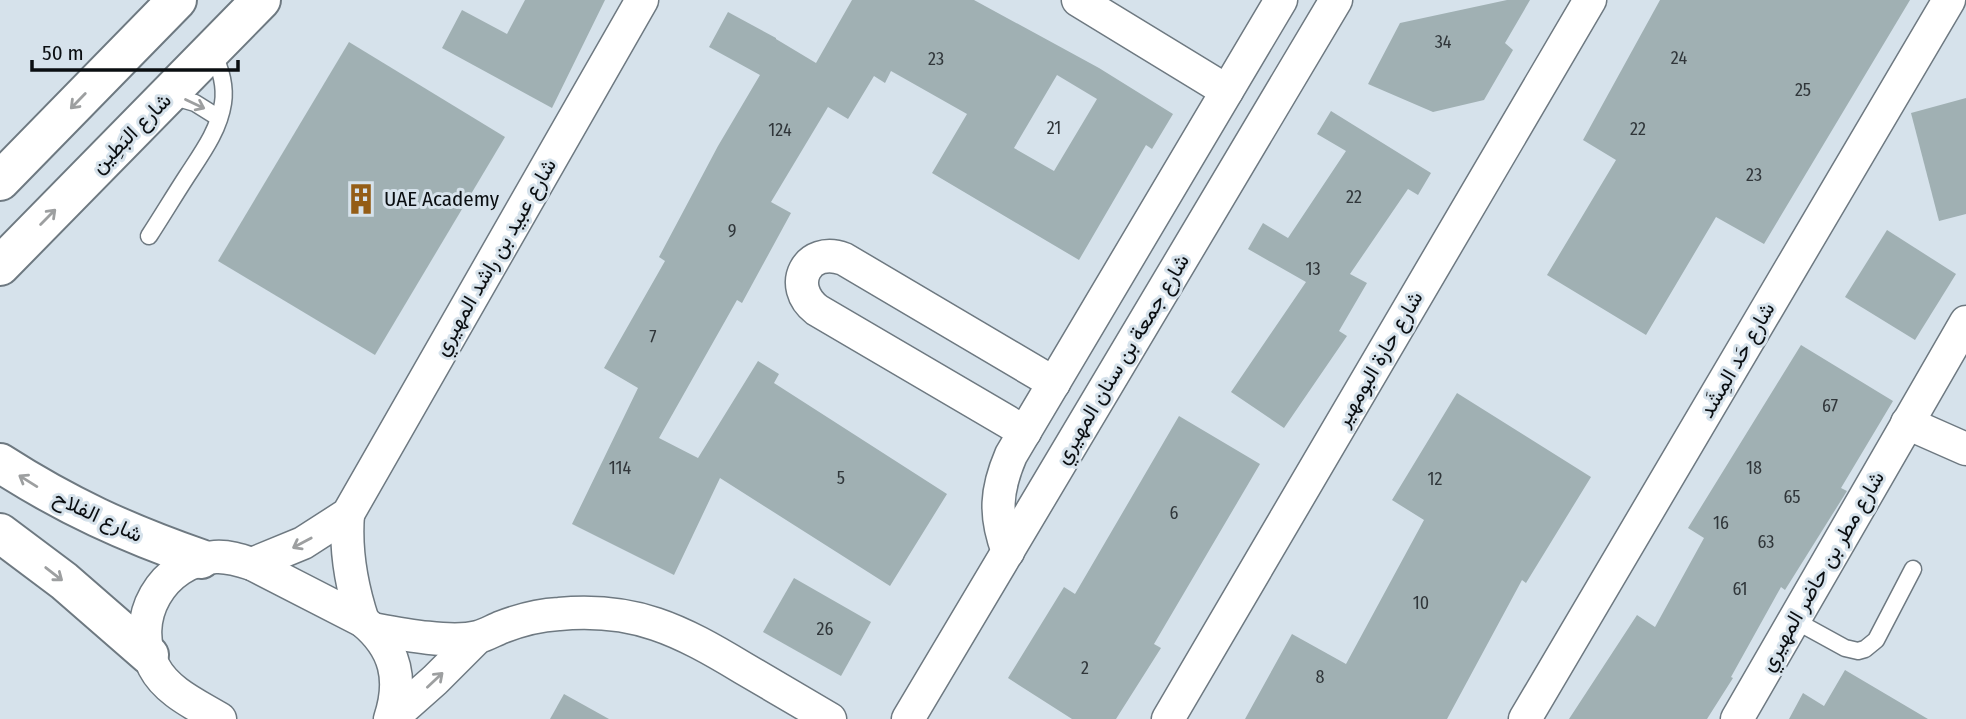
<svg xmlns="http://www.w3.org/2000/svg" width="1966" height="719" font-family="'Fira Sans Condensed',Vazirmatn,sans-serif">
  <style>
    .building { fill: #a0b0b3; fill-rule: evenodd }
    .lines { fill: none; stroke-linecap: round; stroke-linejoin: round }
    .lane-casing { stroke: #6e7981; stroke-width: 19 }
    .street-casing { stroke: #6e7981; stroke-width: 35 }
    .secondary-casing { stroke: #6e7981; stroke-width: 42 }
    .lane { stroke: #fff; stroke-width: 16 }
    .street { stroke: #fff; stroke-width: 32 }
    .secondary { stroke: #fff; stroke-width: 38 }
    .oneway { stroke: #9d9fa0 }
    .labels { text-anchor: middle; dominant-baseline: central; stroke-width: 6; stroke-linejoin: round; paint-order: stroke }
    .number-label { font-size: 18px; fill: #30363a }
    .street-label { font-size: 21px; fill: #0a0e11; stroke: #d6e2eb }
    .poi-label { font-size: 21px; fill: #0a0e11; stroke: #d6e2eb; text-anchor: start }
  </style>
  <rect width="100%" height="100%" fill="#d6e2eb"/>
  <g class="building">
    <path d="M525 0H605L552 108 442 48 462 10 507 34Z"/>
    <path d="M852 0H974L1099 68 1173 114 1152 149 1146 145 1079 260 932 173 967 114 891 71 885 83 874 76 848 119 828 107 771 202 791 213 742 303 737 300 659 438 698 458 758 361 779 374 774 383 947 494 890 586 720 478 674 575 572 524 638 388 604 368 665 261 659 257 718 146 760 75 709 47 728 12 776 38V39L816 63ZM1057 75 1097 99 1054 171 1014 148Z"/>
    <path d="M1507 0H1530L1505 43 1513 50 1484 100 1433 112 1368 84 1400 23Z"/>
    <path d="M1660 0H1910L1764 244 1716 217 1646 335 1547 275 1616 160 1583 140Z"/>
    <path d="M349 42 505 137 375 355 218 261Z"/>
    <path d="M1966 98V214L1939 221 1911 113Z"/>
    <path d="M1331 111 1431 173 1418 195 1408 189 1350 274 1367 283 1339 331 1347 336 1284 428 1231 392 1306 282 1248 249 1263 223 1288 238 1346 151 1317 134Z"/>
    <path d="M1887 230 1956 274 1915 340 1845 297Z"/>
    <path d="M1801 345 1893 401 1841 488 1847 491 1785 590 1781 587 1731 677 1733 678 1707 719H1569L1637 615 1655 627 1704 538 1688 528Z"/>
    <path d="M1457 393 1591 477 1526 583 1522 580 1447 719H1245L1292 634 1346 664 1424 520 1392 500Z"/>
    <path d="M1179 416 1260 464 1154 644 1161 648 1116 719H1072L1008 678 1064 587 1075 594Z"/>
    <path d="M794 578 871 622 841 676 763 632Z"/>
    <path d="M1845 670 1928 719H1789L1803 693 1824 706Z"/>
    <path d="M564 694 609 719H550Z"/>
  </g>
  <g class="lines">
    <defs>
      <g id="lane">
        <path d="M171 96 195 103 219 118"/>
        <path d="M149 236C162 216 174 196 187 176 202 153 219 130 223 103 226 84 220 67 212 51"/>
        <path d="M1794 620 1845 648 1858 651 1865 649 1876 640 1913 569"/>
      </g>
      <g id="street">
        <path d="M1078 0 1227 91"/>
        <path d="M1907 423 1966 449"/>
        <path d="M1025 432 817 310C786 286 807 245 844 259L1054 383"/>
        <path d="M348 514C345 551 351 585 363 621"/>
        <path d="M1008 552C994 515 996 490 1011 455L1281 0"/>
        <path d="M252 564 303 543 348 514 642 0"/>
        <path d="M373 629C400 634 451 644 478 637 486 635 494 630 502 627 520 620 540 615 559 614 635 607 680 630 743 668 772 685 801 702 830 719"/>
        <path d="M220 719C197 705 167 692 154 667 128 619 163 561 215 557 228 556 240 560 252 564L363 621C396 648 403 680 390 719"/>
        <path d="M391 719 435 680 477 638"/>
        <path d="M908 719 1336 0"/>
        <path d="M1168 719 1590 0"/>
        <path d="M1525 719 1949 0"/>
        <path d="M1737 719 1966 322"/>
      </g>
      <g id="secondary">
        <path d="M0 181 177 0"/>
        <path d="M0 266 261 0"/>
        <path d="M0 463C67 506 126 533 201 559"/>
        <path d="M0 533 64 581 149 655"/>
      </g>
    </defs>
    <use href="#lane" class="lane-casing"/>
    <use href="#street" class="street-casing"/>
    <use href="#secondary" class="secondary-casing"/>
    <use href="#lane" class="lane"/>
    <use href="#street" class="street"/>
    <use href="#secondary" class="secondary"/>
  </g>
  <defs><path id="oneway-shaft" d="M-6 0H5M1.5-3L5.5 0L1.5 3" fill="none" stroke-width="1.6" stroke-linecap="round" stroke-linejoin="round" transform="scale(1.75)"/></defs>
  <g class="oneway">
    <use href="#oneway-shaft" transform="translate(78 101) rotate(134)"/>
    <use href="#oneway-shaft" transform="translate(195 104) rotate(25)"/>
    <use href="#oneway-shaft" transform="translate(48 217) rotate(-45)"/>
    <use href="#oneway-shaft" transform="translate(28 481) rotate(-148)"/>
    <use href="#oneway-shaft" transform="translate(302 543) rotate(152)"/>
    <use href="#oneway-shaft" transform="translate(54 574) rotate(38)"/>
    <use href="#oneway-shaft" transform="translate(435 680) rotate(-43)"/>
  </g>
  <defs>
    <symbol id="building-bare" viewBox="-9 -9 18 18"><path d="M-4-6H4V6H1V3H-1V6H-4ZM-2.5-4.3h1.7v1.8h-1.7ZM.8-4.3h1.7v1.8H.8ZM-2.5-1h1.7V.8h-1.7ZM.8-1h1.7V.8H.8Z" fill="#945d16" stroke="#d6e2eb" stroke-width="2.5" paint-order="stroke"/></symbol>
  </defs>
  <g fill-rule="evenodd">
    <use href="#building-bare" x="339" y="177" width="44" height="44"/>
  </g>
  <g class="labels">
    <g class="number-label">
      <text x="1443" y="42">34</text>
      <text x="1679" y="58">24</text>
      <text x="936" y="59">23</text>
      <text x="1803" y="90">25</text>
      <text x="1054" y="128">21</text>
      <text x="1638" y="129">22</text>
      <text x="780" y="130">124</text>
      <text x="1754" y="175">23</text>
      <text x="1354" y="197">22</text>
      <text x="732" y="231">9</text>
      <text x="1313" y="269">13</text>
      <text x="653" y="337">7</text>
      <text x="1830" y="406">67</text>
      <text x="620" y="468">114</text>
      <text x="1754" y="468">18</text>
      <text x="841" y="478">5</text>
      <text x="1435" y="479">12</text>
      <text x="1792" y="497">65</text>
      <text x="1174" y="513">6</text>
      <text x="1721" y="523">16</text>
      <text x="1766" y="542">63</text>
      <text x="1740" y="589">61</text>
      <text x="1421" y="603">10</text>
      <text x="825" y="629">26</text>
      <text x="1085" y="668">2</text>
      <text x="1320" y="677">8</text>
    </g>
    <g class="street-label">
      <text transform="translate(131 133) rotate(-45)">شارع البَطِين</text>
      <text transform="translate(495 257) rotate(-60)">شارع عبيد بن راشد المهيري</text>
      <text transform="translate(1122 359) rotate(-59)">شارع جمعة بن سنان المهيري</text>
      <text transform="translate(1379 359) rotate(-60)">شارع حارة البومهير</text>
      <text transform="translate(1737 360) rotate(-60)">شارع حَد المِشَد</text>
      <text transform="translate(98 516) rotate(25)">شارع الفلاح</text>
      <text transform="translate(1822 571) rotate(-60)">شارع مطر بن حاضر المهيري</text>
    </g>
    <g class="poi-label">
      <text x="384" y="199">UAE Academy</text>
    </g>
  </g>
  <path d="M32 60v10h206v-10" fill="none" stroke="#0a0e11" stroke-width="3.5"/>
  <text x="42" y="60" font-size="21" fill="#0a0e11" stroke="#d6e2eb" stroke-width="5" paint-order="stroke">50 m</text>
</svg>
